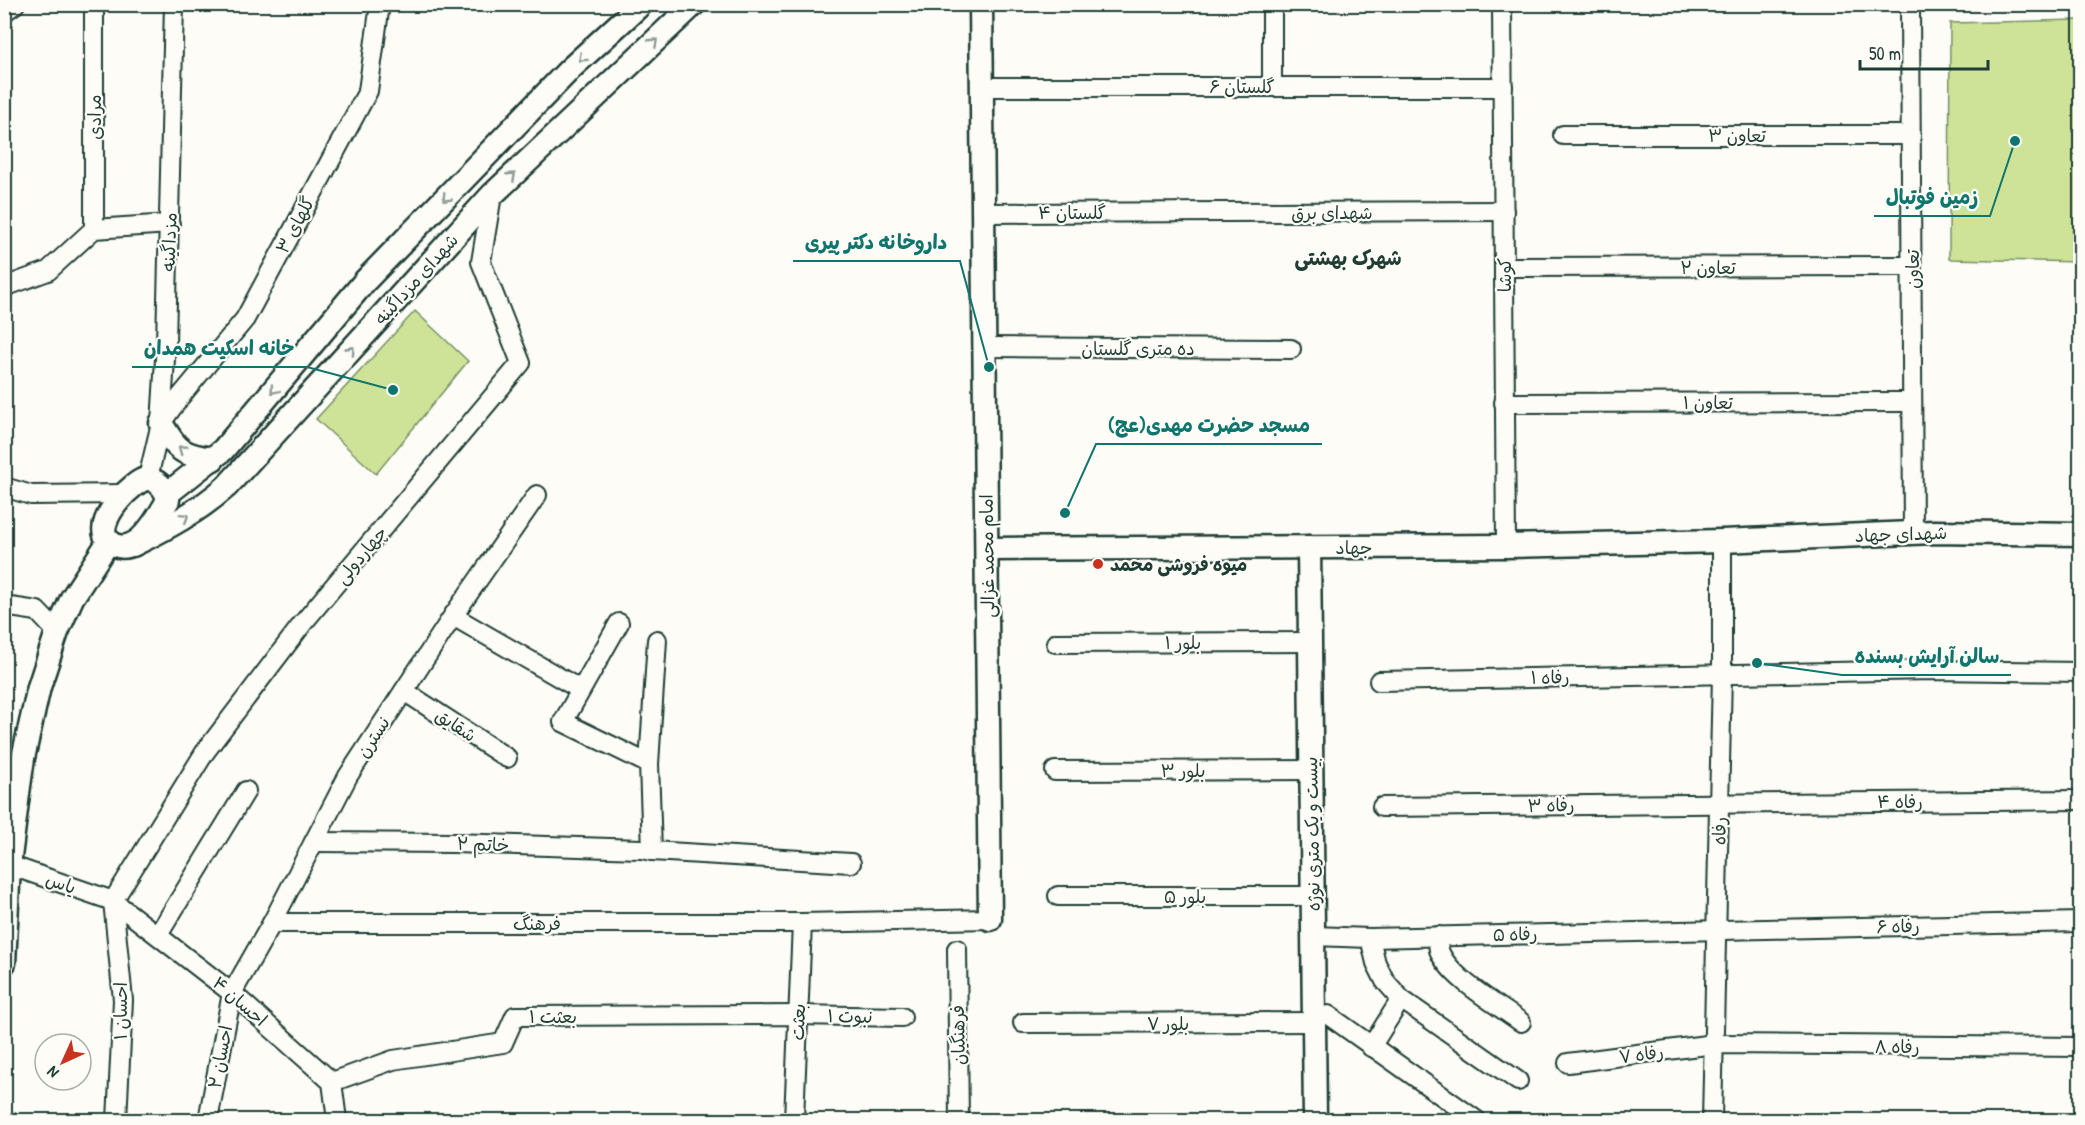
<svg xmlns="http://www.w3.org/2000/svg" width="2085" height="1125" font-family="'Patrick Hand','Playpen Sans Arabic',sans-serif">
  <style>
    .green { fill: #cee398; stroke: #769066; stroke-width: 1.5 }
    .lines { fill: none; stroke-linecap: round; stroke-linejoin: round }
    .minor-casing { stroke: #1f3d34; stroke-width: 22 }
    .tertiary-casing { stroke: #1f3d34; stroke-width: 27 }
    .minor { stroke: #fdfcf7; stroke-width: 18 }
    .tertiary { stroke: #fdfcf7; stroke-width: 22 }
    .oneway { stroke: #8e9c96 }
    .poi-dot { fill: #c8321e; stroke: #fdfcf7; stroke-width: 2 }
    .labels { text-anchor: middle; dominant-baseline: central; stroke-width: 4.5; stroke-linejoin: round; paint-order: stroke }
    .street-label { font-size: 18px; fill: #1f3d34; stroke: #fdfcf7 }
    .poi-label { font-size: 18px; font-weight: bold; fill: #1f3d34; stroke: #fdfcf7; text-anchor: start }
    .neighbourhood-label { font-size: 20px; font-weight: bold; fill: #1f3d34; stroke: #fdfcf7 }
    .leader { fill: none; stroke: #0f766e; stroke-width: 2 }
    .callout-dot { fill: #0f766e; stroke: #fdfcf7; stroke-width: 2 }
    .callout-label { font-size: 20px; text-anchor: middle; font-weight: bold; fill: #0f766e; stroke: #fdfcf7; stroke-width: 4.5; stroke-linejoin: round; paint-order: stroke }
  </style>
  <rect width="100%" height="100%" fill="#fdfcf7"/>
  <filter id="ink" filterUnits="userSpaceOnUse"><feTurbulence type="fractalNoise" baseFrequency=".0167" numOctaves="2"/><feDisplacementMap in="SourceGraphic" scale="12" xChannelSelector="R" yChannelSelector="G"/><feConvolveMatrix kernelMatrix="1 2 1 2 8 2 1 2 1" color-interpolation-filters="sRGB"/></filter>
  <g filter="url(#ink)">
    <g class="green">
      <path d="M2080 20V262L1949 259 1950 23Z"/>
      <path d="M415 311 468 361 376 474 316 419Z"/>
    </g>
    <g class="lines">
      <defs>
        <g id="minor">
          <path d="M1272 4V86"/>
          <path d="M1502 4 1506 546"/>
          <path d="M1910 4 1913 533"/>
          <path d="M4 12 15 4"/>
          <path d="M982 87H1503"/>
          <path d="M1563 135H1911"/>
          <path d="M983 213 1504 211"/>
          <path d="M94 229V4"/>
          <path d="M1504 267 1912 266"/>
          <path d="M4 287 48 271 94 229 170 224"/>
          <path d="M984 347 1291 349"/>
          <path d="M1504 403 1912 402"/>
          <path d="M161 423 180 397 245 319 368 91 380 4"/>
          <path d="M148 478 161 423 166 343 174 4"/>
          <path d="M4 487 31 495 124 494"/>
          <path d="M4 606 37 611 57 632"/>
          <path d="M453 616 581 690"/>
          <path d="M619 623 563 722 649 764"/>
          <path d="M657 640 649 764 652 851 851 863"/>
          <path d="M1056 643 1310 642"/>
          <path d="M1379 681 1932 670 2080 672"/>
          <path d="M404 691 507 758"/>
          <path d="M1055 771 1312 770"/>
          <path d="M1382 807 2080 800"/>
          <path d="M314 842 453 843 641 849 652 851"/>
          <path d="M9 865 113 901 232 993 332 1082 337 1120"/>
          <path d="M1058 896H1313"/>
          <path d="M113 901 205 752 303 623 521 363 481 262 492 195"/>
          <path d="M113 901 123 1000 117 1120"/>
          <path d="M272 923H802L990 919"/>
          <path d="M158 935 246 791"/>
          <path d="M1313 936 1370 938 2080 922"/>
          <path d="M1438 936C1438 940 1438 946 1439 950 1448 977 1498 1005 1521 1022"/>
          <path d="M1370 938 1376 963 1385 981 1401 999 1518 1081"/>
          <path d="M957 949 959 1120"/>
          <path d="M1328 1015 1476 1120"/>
          <path d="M1023 1023 1313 1022"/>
          <path d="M1371 1047 1401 999"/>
          <path d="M1568 1063 1714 1044 2080 1047"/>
          <path d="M332 1082 393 1060 503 1043 515 1016 798 1015 902 1017"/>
          <path d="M208 1120 232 993 272 923 348 776 453 616 537 495"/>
          <path d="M794 1120 802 923"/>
          <path d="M1712 1120 1722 674V541"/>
        </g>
        <g id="tertiary">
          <path d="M981 4 990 919"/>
          <path d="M161 423C177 450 181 455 213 459"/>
          <path d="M148 478C159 482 166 488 168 500 159 516 138 555 115 545 111 543 107 540 105 535 99 517 131 482 148 478Z"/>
          <path d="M167 494 223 450 365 281 570 69 641 4"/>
          <path d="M133 545C167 528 199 511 227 486L492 195 694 4"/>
          <path d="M1309 547 1315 1120"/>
          <path d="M987 549 1506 546 1722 541 1934 532 2080 534"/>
          <path d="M4 963 9 865 19 786 23 758 39 687 57 632 72 598 109 541"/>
        </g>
      </defs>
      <use href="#minor" class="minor-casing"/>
      <use href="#tertiary" class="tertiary-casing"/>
      <use href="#minor" class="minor"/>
      <use href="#tertiary" class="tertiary"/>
    </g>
    <defs><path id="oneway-chevron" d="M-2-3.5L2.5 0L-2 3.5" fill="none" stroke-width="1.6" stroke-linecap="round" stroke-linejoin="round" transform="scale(1.5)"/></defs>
    <g class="oneway">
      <use href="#oneway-chevron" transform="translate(654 42) rotate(-43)"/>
      <use href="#oneway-chevron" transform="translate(582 58) rotate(138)"/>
      <use href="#oneway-chevron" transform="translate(512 176) rotate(-43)"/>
      <use href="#oneway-chevron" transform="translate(446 198) rotate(134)"/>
      <use href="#oneway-chevron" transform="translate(351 350) rotate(-48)"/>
      <use href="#oneway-chevron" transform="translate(274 390) rotate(130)"/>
      <use href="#oneway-chevron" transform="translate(182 449) rotate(-143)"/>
      <use href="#oneway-chevron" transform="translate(185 517) rotate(-32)"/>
    </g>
  </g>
  <circle class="poi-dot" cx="1098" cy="564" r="6"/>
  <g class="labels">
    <g class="street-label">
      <text x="1242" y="86">گلستان ۶</text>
      <text transform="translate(94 117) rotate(-90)">مرادی</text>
      <text x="1737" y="135">تعاون ۳</text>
      <text x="1072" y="212">گلستان ۴</text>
      <text x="1332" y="212">شهدای برق</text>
      <text transform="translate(295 225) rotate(-62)">گلهای ۳</text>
      <text transform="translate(169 242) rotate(-88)">مزداگینه</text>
      <text x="1708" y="267">تعاون ۲</text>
      <text transform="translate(1912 269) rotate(-90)">تعاون</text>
      <text transform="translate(1504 275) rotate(-90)">کوشا</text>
      <text transform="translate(416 279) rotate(-48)">شهدای مزداگینه</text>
      <text x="1138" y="348">ده متری گلستان</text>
      <text x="1708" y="402">تعاون ۱</text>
      <text transform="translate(1901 534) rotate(-2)">شهدای جهاد</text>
      <text x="1354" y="547">جهاد</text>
      <text transform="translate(361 555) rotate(-50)">چهاردولی</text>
      <text transform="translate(987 556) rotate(-91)">امام محمد غزالی</text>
      <text x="1183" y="642">بلور ۱</text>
      <text transform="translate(1550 677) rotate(-1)">رفاه ۱</text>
      <text transform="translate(456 725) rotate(33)">شقایق</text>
      <text transform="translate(373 737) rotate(-57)">نسترن</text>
      <text x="1183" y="770">بلور ۳</text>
      <text x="1900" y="801">رفاه ۴</text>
      <text transform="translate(1551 805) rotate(-1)">رفاه ۳</text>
      <text transform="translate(1719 831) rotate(-89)">رفاه</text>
      <text transform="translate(1312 834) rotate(-91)">بیست و یک متری نوژه</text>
      <text transform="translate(483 844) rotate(2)">خاتم ۲</text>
      <text transform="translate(61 883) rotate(19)">یاس</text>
      <text x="1185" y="896">بلور ۵</text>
      <text x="537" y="923">فرهنگ</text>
      <text transform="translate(1898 926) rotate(-1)">رفاه ۶</text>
      <text transform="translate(1515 934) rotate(-1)">رفاه ۵</text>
      <text transform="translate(240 1001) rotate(41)">احسان ۴</text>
      <text transform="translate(120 1011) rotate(-90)">احسان ۱</text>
      <text x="553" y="1016">بعثت ۱</text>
      <text transform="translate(850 1016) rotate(1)">نبوت ۱</text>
      <text transform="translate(798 1022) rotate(-88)">بعثت</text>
      <text x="1168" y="1023">بلور ۷</text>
      <text transform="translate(958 1035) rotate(-91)">فرهنگیان</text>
      <text x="1897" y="1046">رفاه ۸</text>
      <text transform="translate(1641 1054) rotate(-7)">رفاه ۷</text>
      <text transform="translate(220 1057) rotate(-79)">احسان ۲</text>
    </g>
    <g class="poi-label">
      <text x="1110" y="564">میوه فروشی محمد</text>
    </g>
    <g class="neighbourhood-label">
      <text x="1348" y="257">شهرک بهشتی</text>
    </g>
  </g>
  <path class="leader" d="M2015 141L1990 216H1874M989 367L960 261H793M393 390L307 367H132M1065 513L1096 444H1322M1757 663L1842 675H2011"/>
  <g class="callout-dot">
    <circle cx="2015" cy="141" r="6"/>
    <circle cx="989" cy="367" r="6"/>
    <circle cx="393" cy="390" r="6"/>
    <circle cx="1065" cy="513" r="6"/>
    <circle cx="1757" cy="663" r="6"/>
  </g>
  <g class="callout-label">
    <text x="1932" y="204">زمین فوتبال</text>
    <text x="876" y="249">داروخانه دکتر پیری</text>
    <text x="219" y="355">خانه اسكيت همدان</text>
    <text x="1209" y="432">مسجد حضرت مهدی(عج)</text>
    <text x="1927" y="663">سالن آرایش بسنده</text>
  </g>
  <rect width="2085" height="1125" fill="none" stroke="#fdfcf7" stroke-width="24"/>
  <rect x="12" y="12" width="2061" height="1101" fill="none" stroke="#1f3d34" stroke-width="2" filter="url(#ink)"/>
  <g transform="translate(63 1062) rotate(225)"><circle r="28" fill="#fdfcf7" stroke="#a4b0a9" stroke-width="1.5"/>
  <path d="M0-4.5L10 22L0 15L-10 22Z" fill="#c8321e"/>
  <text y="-9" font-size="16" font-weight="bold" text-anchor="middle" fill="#1f3d34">N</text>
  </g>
  <path d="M1860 60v9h128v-9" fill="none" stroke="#1f3d34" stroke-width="3"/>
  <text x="1869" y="60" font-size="18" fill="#1f3d34" stroke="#fdfcf7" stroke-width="4.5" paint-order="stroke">50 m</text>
</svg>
